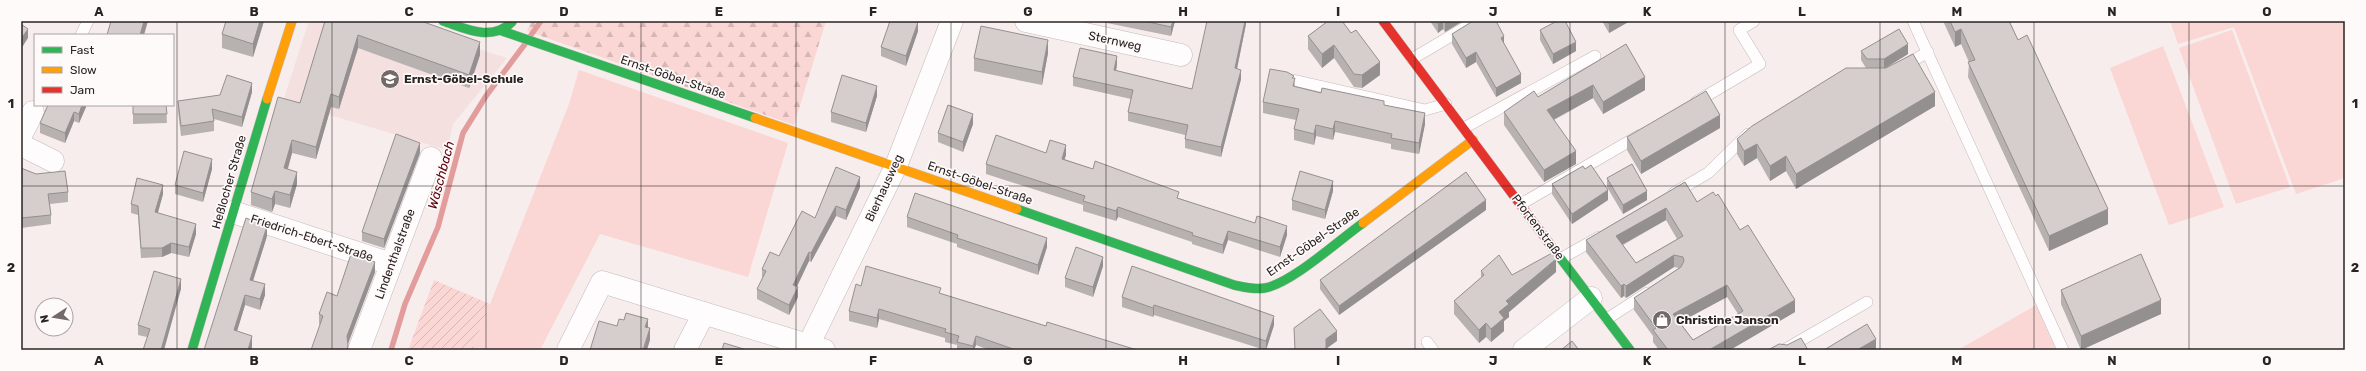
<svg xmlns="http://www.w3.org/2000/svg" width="2366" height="371" font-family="Rubik,sans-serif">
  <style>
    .built { fill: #f4e0df }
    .green { fill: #fad6d4 }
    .forest { fill: url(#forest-firs) }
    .garden { fill: url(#garden-furrows) }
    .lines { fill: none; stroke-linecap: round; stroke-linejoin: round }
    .stream { stroke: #e19c9b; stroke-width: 5.5 }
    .lane-casing { stroke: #c3bcbb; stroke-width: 12 }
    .street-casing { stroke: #c3bcbb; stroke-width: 23 }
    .fast-casing { stroke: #c3bcbb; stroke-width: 10 }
    .slow-casing { stroke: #c3bcbb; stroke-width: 10 }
    .jam-casing { stroke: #c3bcbb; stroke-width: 10 }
    .lane { stroke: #fefcfc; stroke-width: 11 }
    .street { stroke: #fefcfc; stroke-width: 22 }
    .fast { stroke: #30b455; stroke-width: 9 }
    .slow { stroke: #ff9f0a; stroke-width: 9 }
    .jam { stroke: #e5322d; stroke-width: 9 }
    .wall { fill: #b7b1b0; fill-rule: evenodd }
    .shaded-wall { fill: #959090 }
    .building { fill: #d5cecd; stroke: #959090; fill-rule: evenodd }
    .grid { fill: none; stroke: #2a2322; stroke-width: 1; stroke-opacity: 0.55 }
    .labels { text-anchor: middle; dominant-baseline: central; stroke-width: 3.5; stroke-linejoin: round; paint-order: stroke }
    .street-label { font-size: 12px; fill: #2a2322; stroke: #fefafa }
    .poi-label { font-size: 12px; font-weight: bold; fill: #2a2322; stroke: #fefafa; text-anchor: start }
    .water-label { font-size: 13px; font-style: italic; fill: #59010e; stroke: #fefafa }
    .neatline { fill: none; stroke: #2a2322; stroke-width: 1.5 }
    .grid-label { font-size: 13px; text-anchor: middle; font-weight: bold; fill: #2a2322 }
  </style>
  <defs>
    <pattern id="forest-firs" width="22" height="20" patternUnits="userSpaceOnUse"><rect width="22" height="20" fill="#fad6d4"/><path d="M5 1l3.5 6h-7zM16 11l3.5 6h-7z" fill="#d6b7b6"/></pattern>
    <pattern id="garden-furrows" width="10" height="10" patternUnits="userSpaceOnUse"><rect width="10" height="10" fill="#fad6d4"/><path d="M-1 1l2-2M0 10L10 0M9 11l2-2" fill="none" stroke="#d6b7b6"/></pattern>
  </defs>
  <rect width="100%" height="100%" fill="#f7edec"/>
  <path class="built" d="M309 21H389L507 58 453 124 447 150 283 101Z"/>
  <g class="green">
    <path d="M2170 21H2345V178L2296 194 2234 27 2178 44Z"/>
    <path d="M2232 30 2290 187 2236 204 2179 48Z"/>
    <path d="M2163 46 2224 207 2169 225 2110 68Z"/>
    <path d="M579 70 788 143 748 277 600 234 540 350H472L569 104Z"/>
    <path d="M2036 305 2056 350H1958Z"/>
  </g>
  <path class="forest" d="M531 21H826L794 125 527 31Z"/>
  <path class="garden" d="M434 280 490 304 472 350H408Z"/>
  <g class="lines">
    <g class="stream">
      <path d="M531 35 541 21"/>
      <path d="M391 350 405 304 438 227 463 133 486 96 525 44"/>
    </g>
    <defs>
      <g id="lane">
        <path d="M1913 21 2063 350"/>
        <path d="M81 35 88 21"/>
        <path d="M1412 59 1476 21"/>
        <path d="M1902 67 1928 52"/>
        <path d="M1293 80 1425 110 1446 104"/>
        <path d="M1696 102 1760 64 1739 30 1754 21"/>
        <path d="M1464 128 1595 56"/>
        <path d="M1674 193 1708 173 1748 134"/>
        <path d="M1521 204 1640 135"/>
        <path d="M1562 258 1599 237"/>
        <path d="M1607 319 1647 293"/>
        <path d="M1427 342 1433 350"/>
        <path d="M1784 350 1867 302"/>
      </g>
      <g id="street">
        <path d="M1026 21 1181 55"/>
        <path d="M21 135 33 112"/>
        <path d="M21 145 53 161"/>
        <path d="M233 212 391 264"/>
        <path d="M359 350 431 158"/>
        <path d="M568 350 602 282 824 350"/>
        <path d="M685 350 704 313"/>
        <path d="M806 350 896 166 952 21"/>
        <path d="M1524 350 1591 298"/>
      </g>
      <g id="fast">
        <path d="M443 21C467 29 491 42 512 22"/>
        <path d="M502 31 755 118"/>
        <path d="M1017 209 1234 285C1244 287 1254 290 1265 288 1292 283 1339 240 1363 223"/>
        <path d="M1549 243 1630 350"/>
        <path d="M192 350 267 99"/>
      </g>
      <g id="slow">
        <path d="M267 99 292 21"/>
        <path d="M755 118 1017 209"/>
        <path d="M1363 223 1473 140"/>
      </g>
      <path id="jam" d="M1383 21 1549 243"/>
    </defs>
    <use href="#lane" class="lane-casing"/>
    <use href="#street" class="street-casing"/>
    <use href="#fast" class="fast-casing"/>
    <use href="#slow" class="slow-casing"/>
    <use href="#jam" class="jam-casing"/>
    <use href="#lane" class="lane"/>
    <use href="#street" class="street"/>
    <use href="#fast" class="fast"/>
    <use href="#slow" class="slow"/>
    <use href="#jam" class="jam"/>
  </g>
  <g class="wall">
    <path d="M264 21 253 57 222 48V34Z"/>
    <path d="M325 21 480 55 469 88 358 48 339 109 331 107 316 159 292 153 288 169 297 184 290 208 275 204 272 212 251 205V192L300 103Z"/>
    <path d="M1097 21H1175L1171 36Z"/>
    <path d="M1246 21V24L1237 69 1241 79 1221 157 1185 148V135L1128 121V112L1131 99 1073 86V77L1117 65 1116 71 1192 89Z"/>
    <path d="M1328 21 1380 75 1362 88 1354 87 1334 58 1322 68 1308 49V36Z"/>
    <path d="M1430 21H1463L1445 32 1443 29 1438 33Z"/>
    <path d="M1602 21H1630L1609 33Z"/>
    <path d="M1943 21H2012L2010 22 2018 40 2108 224 2049 251 1968 77 1969 62 1961 44 1955 47Z"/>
    <path d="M1540 30 1576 51 1553 64 1540 40Z"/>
    <path d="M918 31 906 66 881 56V47Z"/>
    <path d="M1452 34 1504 44 1521 83 1496 97 1476 62 1466 68 1452 44Z"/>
    <path d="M1626 44 1645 90 1603 114 1593 98 1554 120 1576 164 1544 182 1504 125V112L1538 97Z"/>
    <path d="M1861 51 1908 54 1885 68 1935 106 1796 189 1786 171 1770 181 1757 158 1744 166 1737 154V139L1866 68 1861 60Z"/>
    <path d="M1048 53 1042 85 974 71V58Z"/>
    <path d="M1294 78 1295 87 1321 93 1384 105 1425 124 1419 154 1391 149V144L1335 132 1333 140 1316 136 1314 145 1294 140V129L1296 120 1263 113V102Z"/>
    <path d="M252 92 242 127 214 119V131L181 136 178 111V101Z"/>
    <path d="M877 96 866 132 831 122V112Z"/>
    <path d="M86 105V107L79 123 74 121 65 143 40 133V123Z"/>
    <path d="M133 105H166L167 123 133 124Z"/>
    <path d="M973 124 963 152 938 142V133Z"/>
    <path d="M1720 128 1641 174 1627 150V137Z"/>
    <path d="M420 153 384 248 362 241V232Z"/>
    <path d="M1046 153 1066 155 1064 159 1287 235 1280 257 1228 240 1223 254 1192 244V242L1118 217 1116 221 1083 211V205L986 174V164Z"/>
    <path d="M21 168 68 192V202L50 204 51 215V224L21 228Z"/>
    <path d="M212 169 203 202 175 194V185Z"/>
    <path d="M1607 178 1647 200 1623 214 1607 187Z"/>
    <path d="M1685 182 1697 202 1740 230 1795 312 1730 350H1659L1653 342V336L1634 310V298L1679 268 1674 267 1626 298 1624 296 1621 298 1586 252V240ZM1666 220 1677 239 1636 263 1623 245ZM1727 297 1738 314 1693 340 1680 322Z"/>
    <path d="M1552 184 1608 200 1572 224 1552 194Z"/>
    <path d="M860 187 846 220 836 216 811 262 809 261 797 287 798 297 789 315 757 299V289L762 279V269L779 256 815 218Z"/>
    <path d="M1333 191 1325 219 1292 210V200Z"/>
    <path d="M163 194 158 213 196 234 189 257 171 253 162 257 141 258 138 215 131 213V204Z"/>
    <path d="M1486 210 1339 315 1320 289V280Z"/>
    <path d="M907 217 1047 247 1038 275 957 247V244L907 227Z"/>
    <path d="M267 236 253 281 265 295 260 310 245 305 237 331 252 347 251 350H204Z"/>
    <path d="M1103 266 1093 297 1065 287V278Z"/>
    <path d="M1481 271 1512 275 1556 272 1509 312V317L1504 321V331L1491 342 1486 337 1479 343 1454 314V301L1481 278Z"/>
    <path d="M375 272 348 344V350L319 324V314L337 296Z"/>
    <path d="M861 286 941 294 1046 326 1137 350H989L976 345 974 350H957V345L945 342V338L879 319 877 328 849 321V311Z"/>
    <path d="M181 289 147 337 138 335V325Z"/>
    <path d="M2061 290 2161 314 2081 350 2061 304Z"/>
    <path d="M1122 297 1274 325 1266 350H1265L1154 315 1153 317 1122 307Z"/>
  </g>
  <g class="shaded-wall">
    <path d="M144 21H148L144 35H140Z"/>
    <path d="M260 21H264L253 57V44Z"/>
    <path d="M1173 21H1175L1171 36V27Z"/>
    <path d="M1245 21H1246V24L1235 78V68Z"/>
    <path d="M1442 21H1443V29L1438 33V24Z"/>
    <path d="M1447 21H1463L1445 32V23Z"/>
    <path d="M1613 21H1630L1609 33V24Z"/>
    <path d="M918 22V31L906 66V56Z"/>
    <path d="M28 29V38L21 49V39Z"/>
    <path d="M1961 29V44L1955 47V32Z"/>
    <path d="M358 35V48L339 109V97Z"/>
    <path d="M1504 36V45L1501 38Z"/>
    <path d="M1048 40V53L1042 85V72Z"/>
    <path d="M480 42V55L469 88V75Z"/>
    <path d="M1576 42V51L1553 64V54Z"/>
    <path d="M1908 44V54L1884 69V59Z"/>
    <path d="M1334 45V58L1322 68V54Z"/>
    <path d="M1476 52V62L1466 68V58Z"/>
    <path d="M1117 56V65L1114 80V70Z"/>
    <path d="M1380 62V75L1362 88V75Z"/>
    <path d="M1241 70V79L1221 157V147Z"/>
    <path d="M1521 74V83L1496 97V88Z"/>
    <path d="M1645 77V90L1603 114V102Z"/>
    <path d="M252 83V92L242 127V117Z"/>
    <path d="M1593 85V98L1547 123V110Z"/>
    <path d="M877 86V96L866 132V123Z"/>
    <path d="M1935 92V106L1796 189V174Z"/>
    <path d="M331 94V107L316 159V147Z"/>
    <path d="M82 105H86V107L79 123V114Z"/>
    <path d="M74 112V121L65 143V133Z"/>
    <path d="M1425 113V124L1419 154V143Z"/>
    <path d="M973 114V124L963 152V142Z"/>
    <path d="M1720 115V128L1641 174V161Z"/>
    <path d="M1335 121V132L1333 140V129Z"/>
    <path d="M1316 125V136L1314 145V134Z"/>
    <path d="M292 140V153L284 181V168Z"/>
    <path d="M420 143V153L384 248V239Z"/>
    <path d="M1757 144V158L1744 166V151Z"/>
    <path d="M1066 145V155L1062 168V159Z"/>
    <path d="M1576 151V164L1544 182V170Z"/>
    <path d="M1786 156V171L1770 181V166Z"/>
    <path d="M212 159V169L203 202V193Z"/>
    <path d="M297 172V184L290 208V195Z"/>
    <path d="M860 177V187L846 220V210Z"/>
    <path d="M1333 181V191L1325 219V210Z"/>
    <path d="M163 185V194L155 222V212Z"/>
    <path d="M1608 190V200L1572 224V214Z"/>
    <path d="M275 191V204L272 212V199Z"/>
    <path d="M1647 191V200L1623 214V205Z"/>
    <path d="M1486 200V210L1339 315V306Z"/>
    <path d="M836 206V216L811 262V253Z"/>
    <path d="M1118 207V217L1116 221V211Z"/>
    <path d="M1666 208V220L1616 248V236Z"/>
    <path d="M2108 209V224L2049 251V236Z"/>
    <path d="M196 224V234L189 257V247Z"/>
    <path d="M267 226V236L250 290V280Z"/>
    <path d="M1287 226V235L1280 257V247Z"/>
    <path d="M1228 231V240L1223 254V245Z"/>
    <path d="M1047 238V247L1038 275V265Z"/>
    <path d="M171 243V253L162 257V248Z"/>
    <path d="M809 252V261L793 294V285Z"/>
    <path d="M1674 255V267L1626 298V286Z"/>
    <path d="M1103 257V266L1093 297V287Z"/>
    <path d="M1556 259V272L1509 312V317L1504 321V331L1491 342V329L1499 312 1506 301Z"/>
    <path d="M375 262V272L347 346V336Z"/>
    <path d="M181 279V289L164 350H161Z"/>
    <path d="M265 284V295L260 310V299Z"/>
    <path d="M1624 284V296L1621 298V286Z"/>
    <path d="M1727 285V297L1673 326V314Z"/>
    <path d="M798 287V297L789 315V305Z"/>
    <path d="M245 295V305L234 341V330Z"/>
    <path d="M1795 300V312L1730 350H1709Z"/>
    <path d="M2161 300V314L2081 350V336Z"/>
    <path d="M1154 305V315L1153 317V308Z"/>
    <path d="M879 309V319L877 328V318Z"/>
    <path d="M1274 316V325L1266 350V341Z"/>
    <path d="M648 319V331L645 327Z"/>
    <path d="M1486 323V337L1479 343V330Z"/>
    <path d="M650 328V340L647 350H643Z"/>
    <path d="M1337 331V341L1326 349V339Z"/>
    <path d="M252 336V347L251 350H248Z"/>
    <path d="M976 336V345L974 350H973V346Z"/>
    <path d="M1876 339V350H1857Z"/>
  </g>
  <g class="building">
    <path d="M111 21H144L140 35H107Z"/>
    <path d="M226 21H260L253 44 222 34Z"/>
    <path d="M325 21H380L383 22V21H421L480 42 469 75 358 35 339 97 331 94 316 147 292 140 284 168 297 172 290 195 275 191 272 199 251 192 278 97 300 103Z"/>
    <path d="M890 21H916L918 22 906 56 881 47Z"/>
    <path d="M1144 21H1173L1171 27Z"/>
    <path d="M1207 21H1245L1235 68 1241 70 1221 147 1185 139 1188 125 1128 112 1133 90 1073 77 1080 48 1117 56 1114 70 1192 89Z"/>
    <path d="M1328 21H1342L1351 33 1356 30 1380 62 1362 75 1354 74 1334 45 1322 54 1308 36Z"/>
    <path d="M1436 21H1442L1438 24Z"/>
    <path d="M1473 21H1496L1504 36 1501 38 1521 74 1496 88 1476 52 1466 58 1452 34Z"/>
    <path d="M1557 21H1565L1576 42 1553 54 1540 30Z"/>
    <path d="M1607 21H1613L1609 24Z"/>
    <path d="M1950 21H2009L2018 40 2027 35 2108 209 2049 236 1968 62 1975 60 1961 29 1955 32Z"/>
    <path d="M21 24 28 29 21 39Z"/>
    <path d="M981 26 1048 40 1042 72 974 58Z"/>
    <path d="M1899 29 1908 44 1884 59H1867L1861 51Z"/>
    <path d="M1626 44 1645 77 1603 102 1593 85 1547 110 1576 151 1544 170 1504 112 1534 91 1538 97Z"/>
    <path d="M1913 54 1935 92 1796 174 1786 156 1770 166 1757 144 1744 151 1737 139 1752 126 1846 68H1886Z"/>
    <path d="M1270 69 1287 72 1294 76 1292 78H1295L1293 86 1321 93 1322 88 1384 101V105L1425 113 1419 143 1391 138 1392 134 1335 121 1333 129 1316 125 1314 134 1294 129 1299 109 1263 102Z"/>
    <path d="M227 75 252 83 242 117 212 109 214 121 181 126 178 101 220 95Z"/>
    <path d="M842 75 877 86 866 123 831 112Z"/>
    <path d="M1706 91 1720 115 1641 161 1627 137Z"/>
    <path d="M48 105H82L79 114 74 112 65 133 40 123Z"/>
    <path d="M133 105H166L167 114H133Z"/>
    <path d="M948 105 973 114 963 142 938 133Z"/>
    <path d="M396 134 420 143 384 239 362 232Z"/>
    <path d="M996 135 1046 153 1050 140 1066 145 1062 159 1093 169 1095 161 1179 192 1177 198 1255 223 1257 216 1287 226 1280 247 1228 231 1223 245 1192 235 1193 233 1118 207 1116 211 1083 201 1085 196 986 164Z"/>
    <path d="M184 151 212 159 203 193 175 185Z"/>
    <path d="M1632 164 1647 191 1623 205 1607 178Z"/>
    <path d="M1591 165 1608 190 1572 214 1552 184 1583 166 1585 169Z"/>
    <path d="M836 167 860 177 846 210 836 206 811 253 809 252 793 285 798 287 789 305 757 289 766 271 762 269 770 252 779 256 802 211 815 218Z"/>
    <path d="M21 168 36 174 65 171 68 192 48 194 51 215 21 218Z"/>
    <path d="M1300 171 1333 181 1325 210 1292 200Z"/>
    <path d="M1466 172 1486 200 1339 306 1320 280Z"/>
    <path d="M137 178 163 185 155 212 196 224 189 247 171 243 162 248H141L138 206 131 204Z"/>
    <path d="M1685 182 1697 202 1713 192 1716 196 1718 194 1740 230 1748 225 1795 300 1709 350H1668L1653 330 1656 328 1634 298 1681 267 1684 261 1683 257 1674 255 1626 286 1624 284 1621 286 1586 240ZM1666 208 1683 236 1636 263 1616 236ZM1727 285 1743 311 1693 340 1673 314Z"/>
    <path d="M915 193 1047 238 1038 265 957 238 958 235 907 217Z"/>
    <path d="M246 218 267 226 250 280 265 284 260 299 245 295 234 330 252 336 248 350H204Z"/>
    <path d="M1076 247 1103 257 1093 287 1065 278Z"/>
    <path d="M1552 253 1556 259 1506 301 1509 304 1499 312 1504 318 1491 329 1486 323 1479 330 1454 301 1484 275 1481 271 1499 255 1512 275Z"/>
    <path d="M351 254 375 262 347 336 348 346 347 350H311L323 316 319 314 327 292 337 296Z"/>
    <path d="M2141 254 2161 300 2081 336 2061 290Z"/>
    <path d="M866 266 941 288 939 293 1046 326 1047 322 1137 350H1016L976 336 973 346 957 342 959 336 945 332 946 329 879 309 877 318 849 311 856 284 861 286Z"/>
    <path d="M1132 266 1274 316 1266 341 1154 305 1153 308 1122 297Z"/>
    <path d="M154 271 181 279 161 350H143L150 329 138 325Z"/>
    <path d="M1320 309 1337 331 1326 339V350H1295L1294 328Z"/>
    <path d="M626 313 648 319 645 327 650 328 643 350H590L599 321 617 326 619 319 624 320Z"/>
    <path d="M1867 324 1876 339 1857 350H1824Z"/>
    <path d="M1801 338 1808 350H1768L1779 344 1787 345Z"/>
    <path d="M1572 341 1579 350H1561Z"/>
    <path d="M724 343 747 350H722Z"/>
  </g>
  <path class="grid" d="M177 21V350M332 21V350M486 21V350M641 21V350M796 21V350M951 21V350M1106 21V350M1260 21V350M1415 21V350M1570 21V350M1725 21V350M1880 21V350M2034 21V350M2189 21V350M21 186H2345"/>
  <defs>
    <symbol id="school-disc" viewBox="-11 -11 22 22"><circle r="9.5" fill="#726a69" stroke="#fefafa"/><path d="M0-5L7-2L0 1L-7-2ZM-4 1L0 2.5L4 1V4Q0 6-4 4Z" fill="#fff"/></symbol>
    <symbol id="shop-disc" viewBox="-11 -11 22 22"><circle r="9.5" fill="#726a69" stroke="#fefafa"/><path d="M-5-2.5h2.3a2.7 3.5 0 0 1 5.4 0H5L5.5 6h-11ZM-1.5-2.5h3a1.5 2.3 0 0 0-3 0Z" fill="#fff"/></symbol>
  </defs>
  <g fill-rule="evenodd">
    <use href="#school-disc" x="379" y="68" width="22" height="22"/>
    <use href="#shop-disc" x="1651" y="309" width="22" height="22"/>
  </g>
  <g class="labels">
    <g class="street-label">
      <text transform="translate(1115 41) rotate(12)">Sternweg</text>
      <text transform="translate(673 77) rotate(19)">Ernst-Göbel-Straße</text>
      <text transform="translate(229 182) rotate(-74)">Heßlocher Straße</text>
      <text transform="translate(980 183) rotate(19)">Ernst-Göbel-Straße</text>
      <text transform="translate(884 188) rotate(-65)">Bierhausweg</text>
      <text transform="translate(1538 227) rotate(53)">Pfortenstraße</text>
      <text transform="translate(312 238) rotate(18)">Friedrich-Ebert-Straße</text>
      <text transform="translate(1313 242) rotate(-35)">Ernst-Göbel-Straße</text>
      <text transform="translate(395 254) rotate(-70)">Lindenthalstraße</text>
    </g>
    <g class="poi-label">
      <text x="404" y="79">Ernst-Göbel-Schule</text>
      <text x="1676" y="320">Christine Janson</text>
    </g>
    <g class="water-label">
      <text transform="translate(441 175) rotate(-75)">Wäschbach</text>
    </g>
  </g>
  <rect width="2366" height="371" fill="none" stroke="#fefafa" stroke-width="44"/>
  <rect x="34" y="34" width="140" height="72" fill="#fefafa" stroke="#a9a4a4"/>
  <rect x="42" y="47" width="20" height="6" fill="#30b455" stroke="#a9a4a4"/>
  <text x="70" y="54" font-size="12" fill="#2a2322">Fast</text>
  <rect x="42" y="67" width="20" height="6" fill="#ff9f0a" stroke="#a9a4a4"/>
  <text x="70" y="74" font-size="12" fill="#2a2322">Slow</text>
  <rect x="42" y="87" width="20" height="6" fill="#e5322d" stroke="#a9a4a4"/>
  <text x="70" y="94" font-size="12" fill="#2a2322">Jam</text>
  <g transform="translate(54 317) rotate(258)"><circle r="19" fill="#fefafa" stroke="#a9a4a4"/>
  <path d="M0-3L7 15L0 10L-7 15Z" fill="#726a69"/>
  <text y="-6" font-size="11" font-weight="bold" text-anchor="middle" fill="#2a2322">N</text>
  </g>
  <rect x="22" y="22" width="2322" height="327" class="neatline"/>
  <g class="grid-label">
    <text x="99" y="16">A</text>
    <text x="254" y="16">B</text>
    <text x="409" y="16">C</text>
    <text x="564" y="16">D</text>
    <text x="719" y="16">E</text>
    <text x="873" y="16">F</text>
    <text x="1028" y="16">G</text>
    <text x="1183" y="16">H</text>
    <text x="1338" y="16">I</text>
    <text x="1493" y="16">J</text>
    <text x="1647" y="16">K</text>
    <text x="1802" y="16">L</text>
    <text x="1957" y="16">M</text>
    <text x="2112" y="16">N</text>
    <text x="2267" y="16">O</text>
    <text x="11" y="108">1</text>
    <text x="2355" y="108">1</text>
    <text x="11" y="272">2</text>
    <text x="2355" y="272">2</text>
    <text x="99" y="365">A</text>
    <text x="254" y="365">B</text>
    <text x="409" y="365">C</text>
    <text x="564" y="365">D</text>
    <text x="719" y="365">E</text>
    <text x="873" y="365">F</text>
    <text x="1028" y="365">G</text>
    <text x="1183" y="365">H</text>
    <text x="1338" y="365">I</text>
    <text x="1493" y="365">J</text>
    <text x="1647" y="365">K</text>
    <text x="1802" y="365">L</text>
    <text x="1957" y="365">M</text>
    <text x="2112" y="365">N</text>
    <text x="2267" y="365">O</text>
  </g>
</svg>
